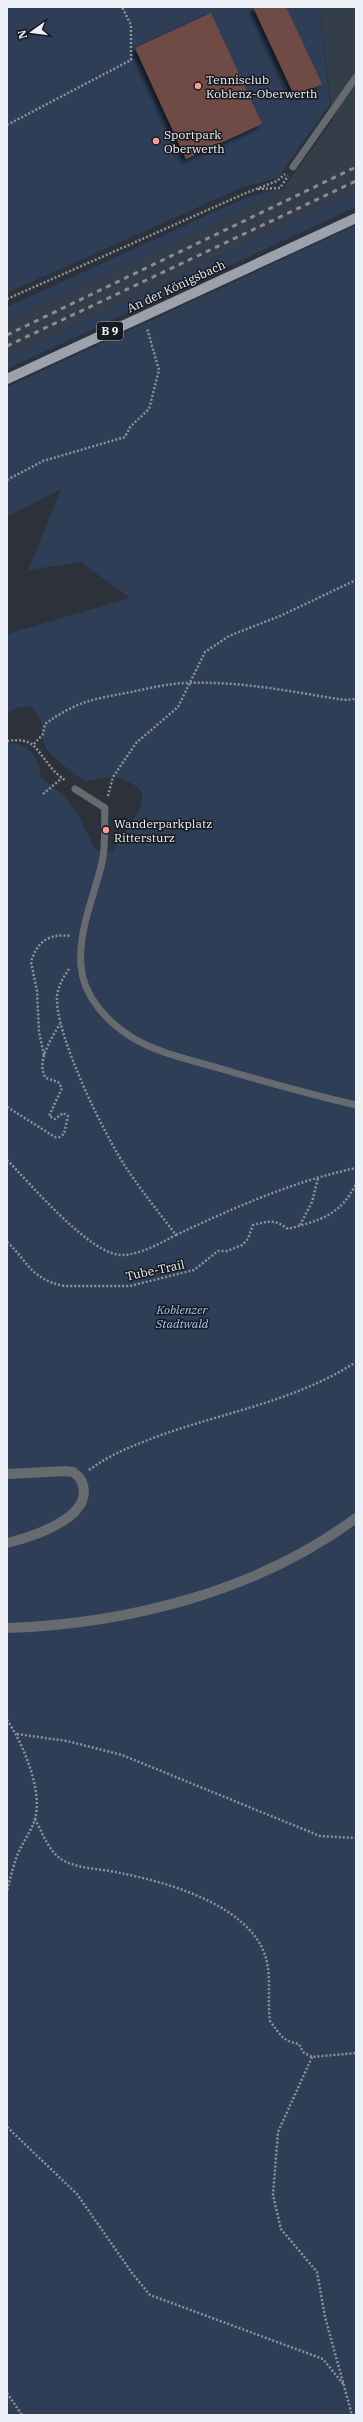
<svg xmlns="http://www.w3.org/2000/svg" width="363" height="2422" font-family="'IBM Plex Serif',serif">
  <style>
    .built { fill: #343d4a }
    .green { fill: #2d3e56 }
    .building { fill: #704b45; filter: url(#shadow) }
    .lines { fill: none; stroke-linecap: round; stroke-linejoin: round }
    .path { stroke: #8d9198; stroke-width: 2.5; stroke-dasharray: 2 2; stroke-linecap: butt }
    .service { stroke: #676a6e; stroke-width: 7 }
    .minor { stroke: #676a6e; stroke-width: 10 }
    .primary { stroke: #9ca2ab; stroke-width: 10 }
    .rail { stroke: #888c94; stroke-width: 3; stroke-dasharray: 5 5; stroke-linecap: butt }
    .poi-dot { fill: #f59d90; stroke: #16191d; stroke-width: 1.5 }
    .labels { text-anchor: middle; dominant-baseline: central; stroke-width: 3; stroke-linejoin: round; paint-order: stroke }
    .shield { fill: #16191d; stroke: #acb0b5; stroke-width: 1 }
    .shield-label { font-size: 11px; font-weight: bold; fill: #edf0f6 }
    .poi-label { font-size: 12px; fill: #edf0f6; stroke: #16191d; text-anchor: start }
    .street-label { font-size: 12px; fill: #edf0f6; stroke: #16191d }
    .park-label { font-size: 12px; font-style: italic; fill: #a4c7fa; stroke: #16191d }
  </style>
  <defs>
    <filter id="shadow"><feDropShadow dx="-3.5" dy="3.5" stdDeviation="2" flood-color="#0009"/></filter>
  </defs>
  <rect width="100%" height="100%" fill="#2c313a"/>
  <path class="built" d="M319 7H356V192L7 357V321L282 190 333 120Z"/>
  <g class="green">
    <path d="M7 7H319L330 104 278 178 243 187 7 293Z"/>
    <path d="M274 190H282L7 321V307L245 198Z"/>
    <path d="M356 192V207L7 369V357Z"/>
    <path d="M356 225V2415H7V743C27 742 40 756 40 776L66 798 76 811 95 849 112 852 139 811 142 803V792C121 772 111 777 84 781 74 773 51 758 45 746 37 730 49 724 30 707H19L7 713V634L130 598 80 562 28 570 61 489 7 517V387Z"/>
  </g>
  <g class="building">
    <path d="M253 7H286L322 84 295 97Z"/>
    <path d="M211 13 262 124 186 159 135 48Z"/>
  </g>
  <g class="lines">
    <g class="path">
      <path d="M7 125 131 60V25L122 7"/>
      <path d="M258 189 280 188 288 176"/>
      <path d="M7 299 246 193 277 181 285 174"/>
      <path d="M7 480 43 461 125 437 130 427 149 409 159 370 147 328"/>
      <path d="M7 741C34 737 35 748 50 766 54 772 61 777 66 781"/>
      <path d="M34 744 43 734 45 724C74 703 92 699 126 693 147 689 168 683 189 683 241 681 293 692 344 700L356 699"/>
      <path d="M43 794 62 778"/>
      <path d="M108 796 113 777 136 743 178 707 205 652 229 636 280 616 356 580"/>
      <path d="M44 1055 39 1032 37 991 31 962C37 941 50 933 71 936"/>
      <path d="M7 1107 55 1137H60L64 1134 68 1116 63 1113 55 1119 49 1116 62 1088 58 1082 46 1078C35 1063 52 1037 60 1024"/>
      <path d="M7 1160C30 1183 92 1258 124 1255 143 1253 159 1244 176 1235 160 1214 144 1194 129 1172 106 1139 55 1035 57 997 58 986 63 978 69 969"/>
      <path d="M300 1225 312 1202 318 1178"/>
      <path d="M176 1235C233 1208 294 1181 356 1168"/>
      <path d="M7 1242C28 1261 30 1279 64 1286H130L194 1270 218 1251H227L242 1245 248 1239 253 1225C268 1221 275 1219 288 1229 320 1220 340 1216 356 1184"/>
      <path d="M89 1470C108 1456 127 1448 148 1440 217 1413 293 1403 356 1362"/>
      <path d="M7 1720C23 1743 43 1791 35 1819 31 1832 22 1843 17 1856 13 1867 10 1879 7 1891"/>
      <path d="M17 1734 67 1741 122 1755 320 1836 356 1838"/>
      <path d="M35 1819C42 1832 48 1850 61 1859 79 1870 100 1868 120 1873 167 1882 248 1905 265 1955 272 1976 267 1999 270 2021 280 2034 282 2041 299 2044L303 2052 312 2057 356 2053"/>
      <path d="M312 2057 278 2132 273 2195 281 2229 317 2272 325 2317 352 2415"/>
      <path d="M7 2127 77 2194 132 2273 150 2295 323 2359 344 2385"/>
      <path d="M7 2393 22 2415"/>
    </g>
    <g class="service">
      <path d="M293 167 356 77"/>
      <path d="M75 789 105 808C104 825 106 846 102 863 94 896 78 931 81 966 83 996 108 1023 133 1038 158 1053 188 1059 215 1067 262 1081 309 1094 356 1105"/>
    </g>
    <g class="minor">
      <path d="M7 1474 66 1471 73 1472 79 1477C103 1515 32 1537 7 1543"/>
      <path d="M7 1628C128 1624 258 1591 356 1518"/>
    </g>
    <path class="primary" d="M7 379 356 218"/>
    <g class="rail">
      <path d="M7 335 356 167"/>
      <path d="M7 346 356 181"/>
    </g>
  </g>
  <g class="poi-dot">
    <circle cx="198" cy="86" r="4"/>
    <circle cx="156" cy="141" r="4"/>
    <circle cx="106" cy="830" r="4"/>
  </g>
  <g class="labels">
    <rect class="shield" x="97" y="322" width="26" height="18" rx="3"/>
    <g class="shield-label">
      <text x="110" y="331">B 9</text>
    </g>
    <g class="poi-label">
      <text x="206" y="79">Tennisclub<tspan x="206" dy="14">Koblenz-Oberwerth</tspan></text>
      <text x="164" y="134">Sportpark<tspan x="164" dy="14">Oberwerth</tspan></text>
      <text x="114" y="823">Wanderparkplatz<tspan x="114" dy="14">Rittersturz</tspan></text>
    </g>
    <g class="street-label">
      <text transform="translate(176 286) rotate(-25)">An der Königsbach</text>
      <text transform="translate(155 1270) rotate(-12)">Tube-Trail</text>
    </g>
    <g class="park-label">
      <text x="182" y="1309">Koblenzer<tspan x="182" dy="14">Stadtwald</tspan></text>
    </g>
  </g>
  <rect width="363" height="2422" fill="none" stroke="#edf0f6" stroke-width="16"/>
  <g transform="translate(32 32) rotate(256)" stroke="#16191d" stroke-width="3" paint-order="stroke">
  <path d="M0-3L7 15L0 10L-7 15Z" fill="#edf0f6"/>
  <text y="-6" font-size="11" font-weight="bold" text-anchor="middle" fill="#edf0f6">N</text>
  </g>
</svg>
